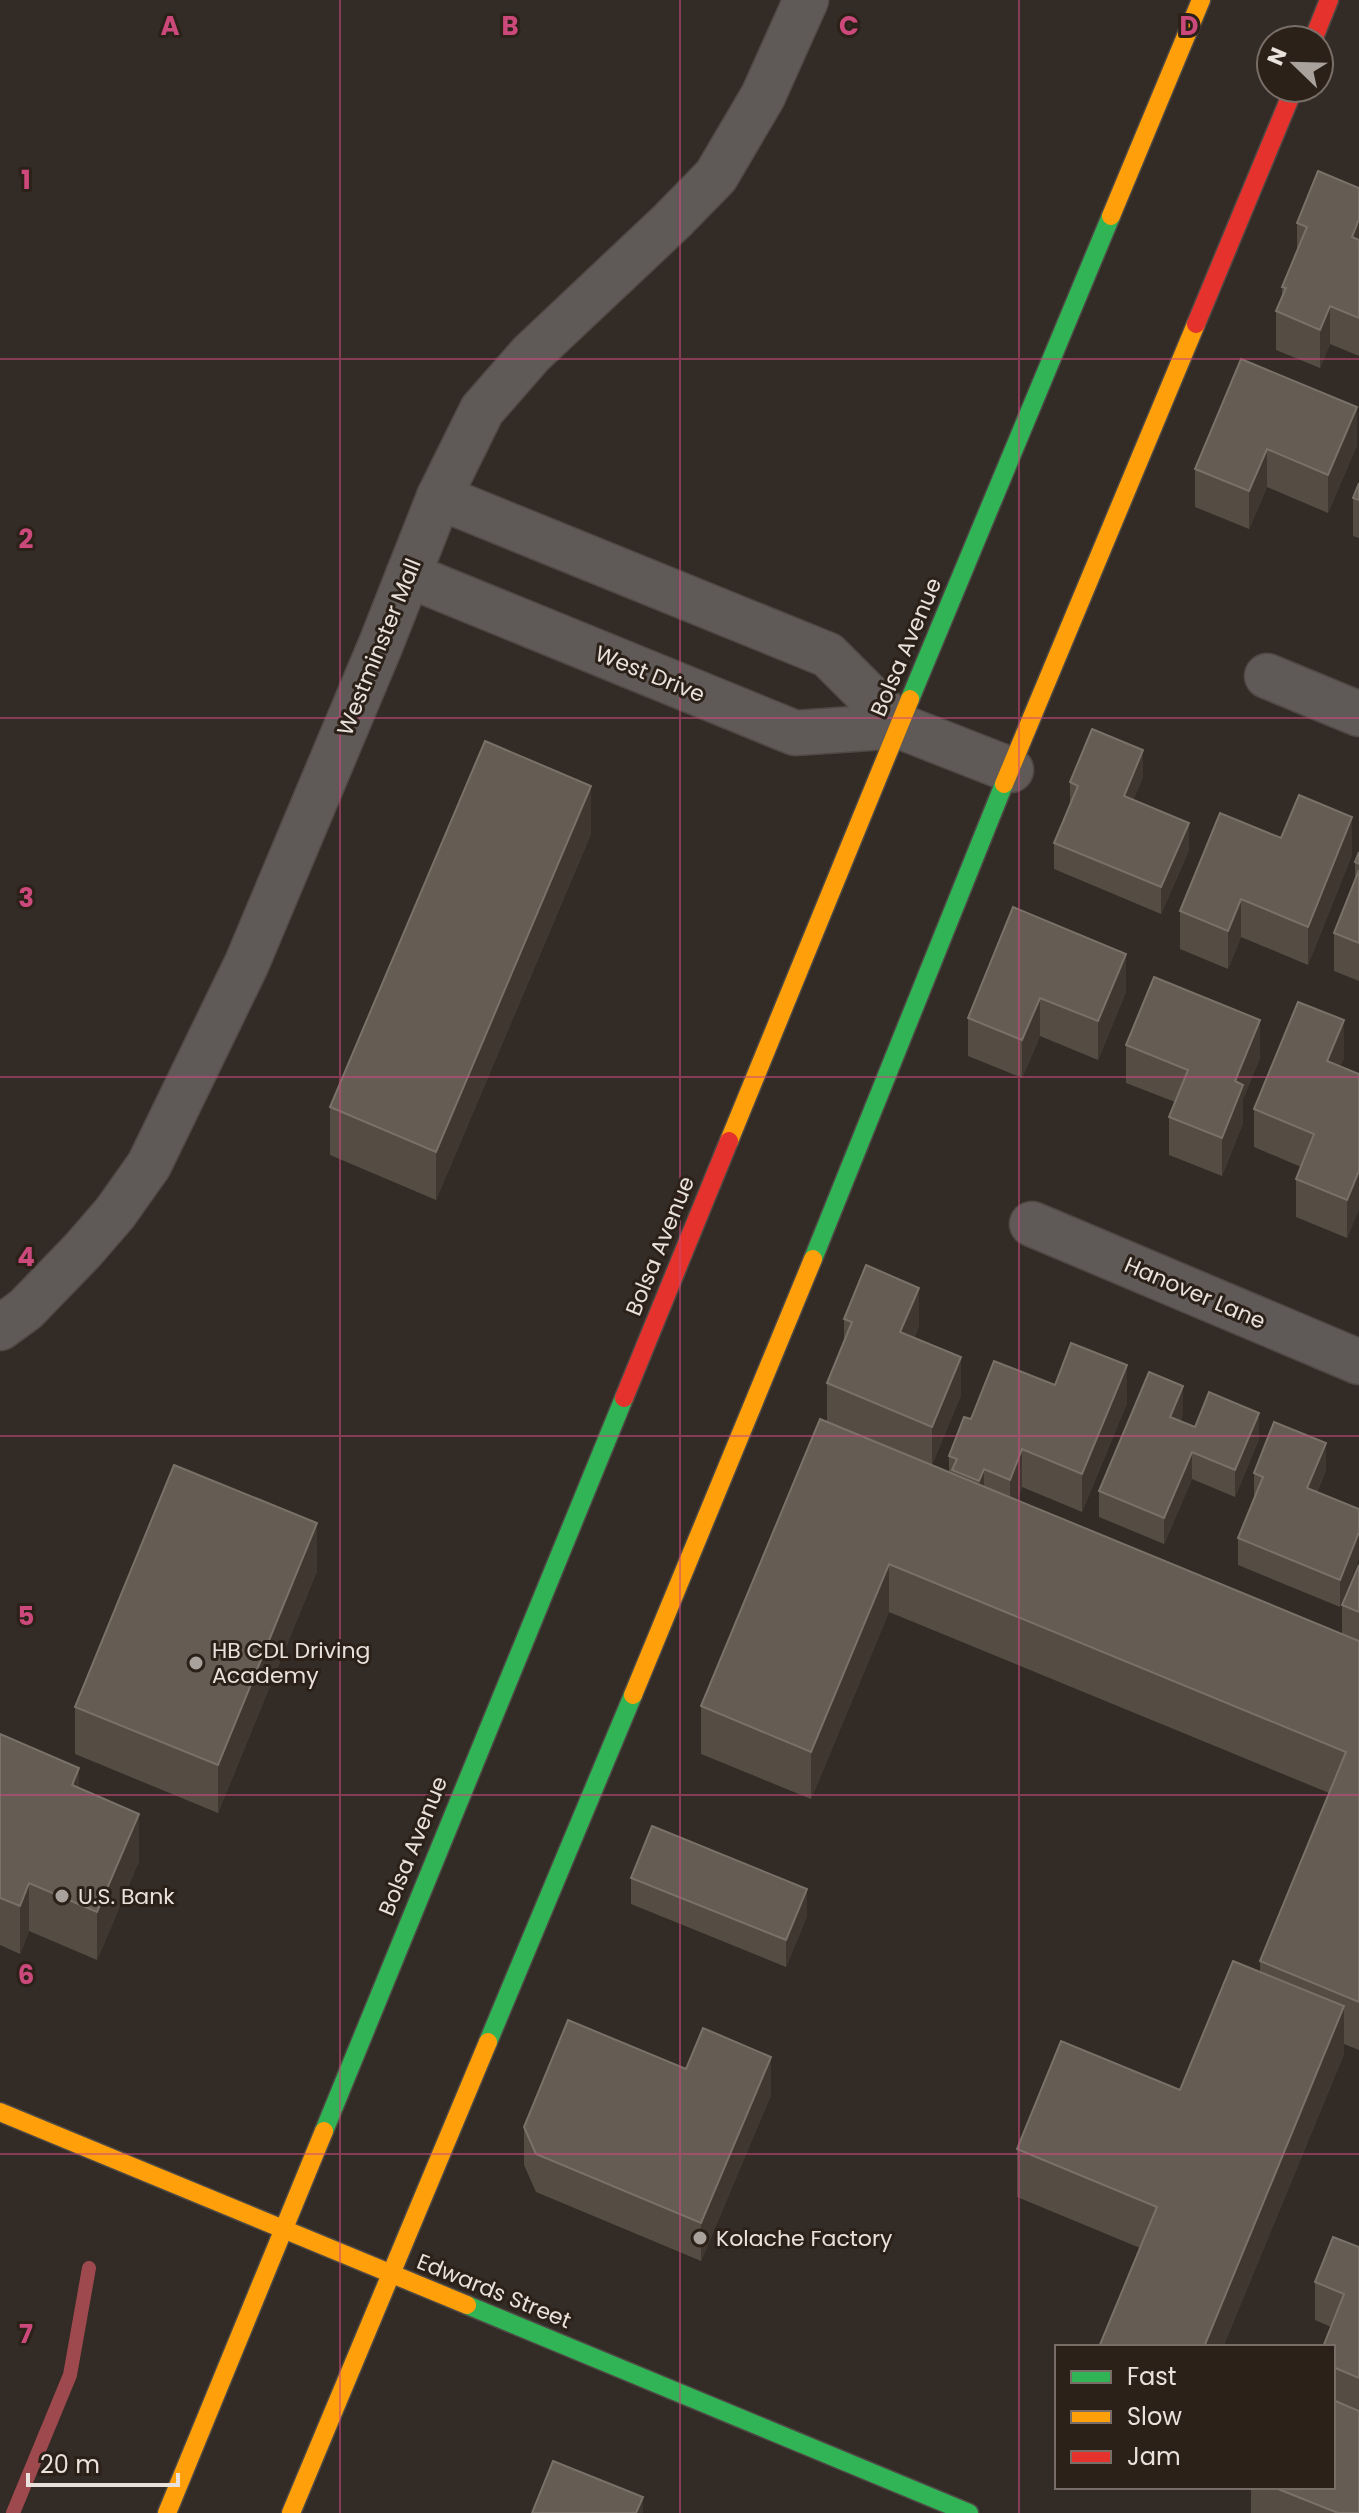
<svg xmlns="http://www.w3.org/2000/svg" width="1359" height="2513" font-family="Poppins,sans-serif">
  <style>
    .lines { fill: none; stroke-linecap: round; stroke-linejoin: round }
    .stream { stroke: #9d494d; stroke-width: 14 }
    .street-casing { stroke: #4f4945; stroke-width: 47 }
    .fast-casing { stroke: #4f4945; stroke-width: 21 }
    .slow-casing { stroke: #4f4945; stroke-width: 21 }
    .jam-casing { stroke: #4f4945; stroke-width: 21 }
    .street { stroke: #5f5a57; stroke-width: 44 }
    .fast { stroke: #30b455; stroke-width: 18 }
    .slow { stroke: #ff9f0a; stroke-width: 18 }
    .jam { stroke: #e5322d; stroke-width: 18 }
    .wall { fill: #554c43 }
    .shaded-wall { fill: #403830 }
    .building { fill: #655c53; stroke: #7a7168; stroke-width: 2 }
    .grid { fill: none; stroke: #cc4a7b; stroke-width: 2; stroke-opacity: 0.55 }
    .poi-dot { fill: #a9a19c; stroke: #2c2119; stroke-width: 3 }
    .labels { text-anchor: middle; dominant-baseline: central; stroke-width: 6; stroke-linejoin: round; paint-order: stroke }
    .street-label { font-size: 22px; fill: #e9e1dc; stroke: #2c2119 }
    .poi-label { font-size: 22px; fill: #e9e1dc; stroke: #2c2119; text-anchor: start }
    .grid-label { font-size: 26px; text-anchor: middle; font-weight: bold; fill: #cc4a7b; stroke: #2c2119; stroke-width: 6; stroke-linejoin: round; paint-order: stroke }
  </style>
  <rect width="100%" height="100%" fill="#322b26"/>
  <g class="lines">
    <path class="stream" d="M13 2513 70 2375 89 2268"/>
    <defs>
      <g id="street">
        <path d="M439 497 828 655 899 726 1011 770"/>
        <path d="M408 575 795 733 899 726"/>
        <path d="M1267 676 1359 714"/>
        <path d="M1032 1224 1359 1362"/>
        <path d="M0 1328 26 1309 83 1250 115 1213 149 1165 247 963 381 644 439 497 482 410 531 354 671 222 716 176 763 96 806 0"/>
      </g>
      <g id="fast">
        <path d="M910 699 1111 216"/>
        <path d="M813 1259 1004 784"/>
        <path d="M488 2042 633 1695"/>
        <path d="M324 2131 624 1398"/>
        <path d="M467 2305 969 2513"/>
      </g>
      <g id="slow">
        <path d="M1111 216 1201 0"/>
        <path d="M1004 784 1196 324"/>
        <path d="M729 1141 910 699"/>
        <path d="M633 1695 813 1259"/>
        <path d="M0 2112 467 2305"/>
        <path d="M167 2513 324 2131"/>
        <path d="M291 2513 488 2042"/>
      </g>
      <g id="jam">
        <path d="M1313 40 1329 0"/>
        <path d="M1196 324 1294 88"/>
        <path d="M624 1398 729 1141"/>
      </g>
    </defs>
    <use href="#street" class="street-casing"/>
    <use href="#fast" class="fast-casing"/>
    <use href="#slow" class="slow-casing"/>
    <use href="#jam" class="jam-casing"/>
    <use href="#street" class="street"/>
    <use href="#fast" class="fast"/>
    <use href="#slow" class="slow"/>
    <use href="#jam" class="jam"/>
  </g>
  <g class="wall">
    <path d="M1359 188V356L1330 344 1320 368 1276 350V311L1282 296V287L1297 251V223Z"/>
    <path d="M1241 359 1357 445 1328 513 1267 487 1249 529 1195 507V469Z"/>
    <path d="M1359 483V538L1353 536V498Z"/>
    <path d="M1143 777 1133 800 1189 850 1161 914 1054 869V843L1070 806V782Z"/>
    <path d="M591 834 436 1200 330 1155V1107Z"/>
    <path d="M1281 838 1352 855 1308 965 1241 937 1228 969 1180 949V911Z"/>
    <path d="M1359 852V981L1334 971V933L1355 880V862Z"/>
    <path d="M1013 907 1126 992 1098 1060 1040 1036 1022 1078 968 1056V1018Z"/>
    <path d="M1126 1045 1260 1058 1243 1099V1123L1222 1176 1169 1155V1117L1175 1102 1126 1083Z"/>
    <path d="M1344 1058 1340 1066 1359 1074V1209L1347 1238 1296 1217V1179L1301 1167 1254 1147V1109Z"/>
    <path d="M844 1319 919 1326 914 1338 961 1395 932 1465 949 1472V1456L971 1419 1055 1385 1127 1403 1082 1512 1022 1487 1017 1500 1342 1635V1605L1359 1565V2050L1344 2044V2054L1223 2347H1099L1140 2248 1017 2197V2149L1180 2090 1260 1972V1961L1329 1793 889 1612 811 1799 701 1754V1706L827 1421V1383L844 1343Z"/>
    <path d="M1183 1413 1180 1421 1195 1427 1259 1439 1235 1497 1192 1479 1164 1544 1099 1517V1491Z"/>
    <path d="M1326 1470 1317 1492 1359 1509 1340 1607 1238 1565V1538L1254 1500V1473Z"/>
    <path d="M317 1571 218 1813 75 1754V1707Z"/>
    <path d="M0 1734 79 1788 139 1861 97 1960 29 1931 20 1954 0 1945Z"/>
    <path d="M631 1878 807 1916 786 1967 631 1904Z"/>
    <path d="M686 2069 771 2095 701 2261 536 2192 524 2165V2127Z"/>
    <path d="M1359 2247V2513H1251V2487H1333V2347L1331 2327 1315 2320V2282Z"/>
  </g>
  <g class="shaded-wall">
    <path d="M1359 219V257L1352 237Z"/>
    <path d="M1330 306V344L1320 368V330Z"/>
    <path d="M1357 407V445L1328 513V475Z"/>
    <path d="M1267 449V487L1249 529V491Z"/>
    <path d="M1143 750V777L1124 823V796Z"/>
    <path d="M591 786V834L436 1200V1152Z"/>
    <path d="M1352 817V855L1308 965V927Z"/>
    <path d="M1189 823V850L1161 914V887Z"/>
    <path d="M1241 899V937L1228 969V931Z"/>
    <path d="M1126 954V992L1098 1060V1021Z"/>
    <path d="M1040 998V1036L1022 1078V1040Z"/>
    <path d="M1260 1020V1058L1243 1099V1123L1222 1176V1138L1235 1081Z"/>
    <path d="M1344 1020V1058L1327 1099V1061Z"/>
    <path d="M1359 1171V1209L1347 1238V1200Z"/>
    <path d="M919 1288V1326L900 1370V1332Z"/>
    <path d="M961 1357V1395L932 1465V1427Z"/>
    <path d="M1127 1365V1403L1082 1512V1474Z"/>
    <path d="M1183 1386V1413L1170 1443V1417Z"/>
    <path d="M1259 1413V1439L1235 1497V1470Z"/>
    <path d="M1326 1443V1470L1307 1514V1488Z"/>
    <path d="M1022 1449V1487L1010 1518V1480Z"/>
    <path d="M1192 1452V1479L1164 1544V1518Z"/>
    <path d="M984 1469V1507L979 1519V1481Z"/>
    <path d="M317 1523V1571L218 1813V1765Z"/>
    <path d="M1359 1532V1559L1340 1607V1580Z"/>
    <path d="M889 1564V1612L811 1799V1752Z"/>
    <path d="M79 1768V1816L72 1785Z"/>
    <path d="M139 1814V1861L97 1960V1912Z"/>
    <path d="M29 1883V1931L20 1954V1906Z"/>
    <path d="M807 1889V1916L786 1967V1940Z"/>
    <path d="M1344 2006V2054L1223 2347H1204Z"/>
    <path d="M771 2057V2095L701 2261V2223Z"/>
    <path d="M643 2497V2513H636Z"/>
  </g>
  <g class="building">
    <path d="M1318 171 1359 188V219L1352 237 1359 240V318L1330 306 1320 330 1276 311 1286 288 1282 287 1307 227 1297 223Z"/>
    <path d="M1241 359 1357 407 1328 475 1267 449 1249 491 1195 469Z"/>
    <path d="M1359 483V500L1353 498Z"/>
    <path d="M1092 729 1143 750 1124 796 1189 823 1161 887 1054 843 1078 786 1070 782Z"/>
    <path d="M485 741 591 786 436 1152 330 1107Z"/>
    <path d="M1299 795 1352 817 1308 927 1241 899 1228 931 1180 911 1220 813 1281 838Z"/>
    <path d="M1359 852V864L1355 862Z"/>
    <path d="M1359 870V943L1334 933Z"/>
    <path d="M1013 907 1126 954 1098 1021 1040 998 1022 1040 968 1018Z"/>
    <path d="M1154 977 1260 1020 1235 1081 1243 1085 1222 1138 1169 1117 1188 1070 1126 1045Z"/>
    <path d="M1298 1002 1344 1020 1327 1061 1359 1074V1171L1347 1200 1296 1179 1314 1134 1254 1109Z"/>
    <path d="M866 1265 919 1288 900 1332 961 1357 932 1427 827 1383 852 1322 844 1319Z"/>
    <path d="M1071 1343 1127 1365 1082 1474 1022 1449 1010 1480 984 1469 979 1481 952 1470 957 1459 949 1456 964 1417 971 1419 994 1361 1055 1385Z"/>
    <path d="M1149 1372 1183 1386 1170 1417 1195 1427 1209 1392 1259 1413 1235 1470 1192 1452 1164 1518 1099 1491Z"/>
    <path d="M820 1419 1359 1641V2002L1260 1961 1346 1752 889 1564 811 1752 701 1706Z"/>
    <path d="M1274 1422 1326 1443 1307 1488 1359 1509V1532L1340 1580 1238 1538 1263 1477 1254 1473Z"/>
    <path d="M174 1465 317 1523 218 1765 75 1707Z"/>
    <path d="M1359 1565V1612L1342 1605Z"/>
    <path d="M0 1734 79 1768 72 1785 139 1814 97 1912 29 1883 20 1906 0 1898Z"/>
    <path d="M652 1826 807 1889 786 1940 631 1878Z"/>
    <path d="M1233 1961 1344 2006 1204 2347H1099L1157 2207 1017 2149 1061 2041 1180 2090Z"/>
    <path d="M568 2020 686 2069 703 2028 771 2057 701 2223 536 2154 524 2127Z"/>
    <path d="M1333 2237 1359 2247V2378L1333 2367V2347H1323L1344 2294 1315 2282Z"/>
    <path d="M1333 2400 1359 2411V2513H1338L1273 2487H1333Z"/>
    <path d="M553 2461 643 2497 636 2513H532Z"/>
  </g>
  <path class="grid" d="M340 0V2513M680 0V2513M1019 0V2513M0 359H1359M0 718H1359M0 1077H1359M0 1436H1359M0 1795H1359M0 2154H1359"/>
  <g class="poi-dot">
    <circle cx="196" cy="1663" r="8"/>
    <circle cx="62" cy="1896" r="8"/>
    <circle cx="700" cy="2238" r="8"/>
  </g>
  <g class="labels">
    <g class="street-label">
      <text transform="translate(379 647) rotate(-68)">Westminster Mall</text>
      <text transform="translate(906 647) rotate(-67)">Bolsa Avenue</text>
      <text transform="translate(650 674) rotate(22)">West Drive</text>
      <text transform="translate(660 1246) rotate(-68)">Bolsa Avenue</text>
      <text transform="translate(1195 1293) rotate(23)">Hanover Lane</text>
      <text transform="translate(413 1846) rotate(-68)">Bolsa Avenue</text>
      <text transform="translate(494 2291) rotate(22)">Edwards Street</text>
    </g>
    <g class="poi-label">
      <text x="212" y="1650">HB CDL Driving<tspan x="212" dy="25">Academy</tspan></text>
      <text x="78" y="1896">U.S. Bank</text>
      <text x="716" y="2238">Kolache Factory</text>
    </g>
  </g>
  <g class="grid-label">
    <text x="170" y="35">A</text>
    <text x="510" y="35">B</text>
    <text x="849" y="35">C</text>
    <text x="1189" y="35">D</text>
    <text x="26" y="189">1</text>
    <text x="26" y="548">2</text>
    <text x="26" y="907">3</text>
    <text x="26" y="1266">4</text>
    <text x="26" y="1625">5</text>
    <text x="26" y="1984">6</text>
    <text x="26" y="2343">7</text>
  </g>
  <rect x="1055" y="2345" width="280" height="144" fill="#2c2119" stroke="#786e67" stroke-width="2"/>
  <rect x="1071" y="2371" width="40" height="12" fill="#30b455" stroke="#786e67" stroke-width="2"/>
  <text x="1127" y="2385" font-size="24" fill="#e9e1dc">Fast</text>
  <rect x="1071" y="2411" width="40" height="12" fill="#ff9f0a" stroke="#786e67" stroke-width="2"/>
  <text x="1127" y="2425" font-size="24" fill="#e9e1dc">Slow</text>
  <rect x="1071" y="2451" width="40" height="12" fill="#e5322d" stroke="#786e67" stroke-width="2"/>
  <text x="1127" y="2465" font-size="24" fill="#e9e1dc">Jam</text>
  <g transform="translate(1295 64) rotate(293)"><circle r="38" fill="#2c2119" stroke="#786e67" stroke-width="2"/>
  <path d="M0-6L14 30L0 20L-14 30Z" fill="#a9a19c"/>
  <text y="-12" font-size="22" font-weight="bold" text-anchor="middle" fill="#e9e1dc">N</text>
  </g>
  <path d="M28 2473v12h150v-12" fill="none" stroke="#e9e1dc" stroke-width="4"/>
  <text x="40" y="2473" font-size="24" fill="#e9e1dc" stroke="#2c2119" stroke-width="6" paint-order="stroke">20 m</text>
</svg>
